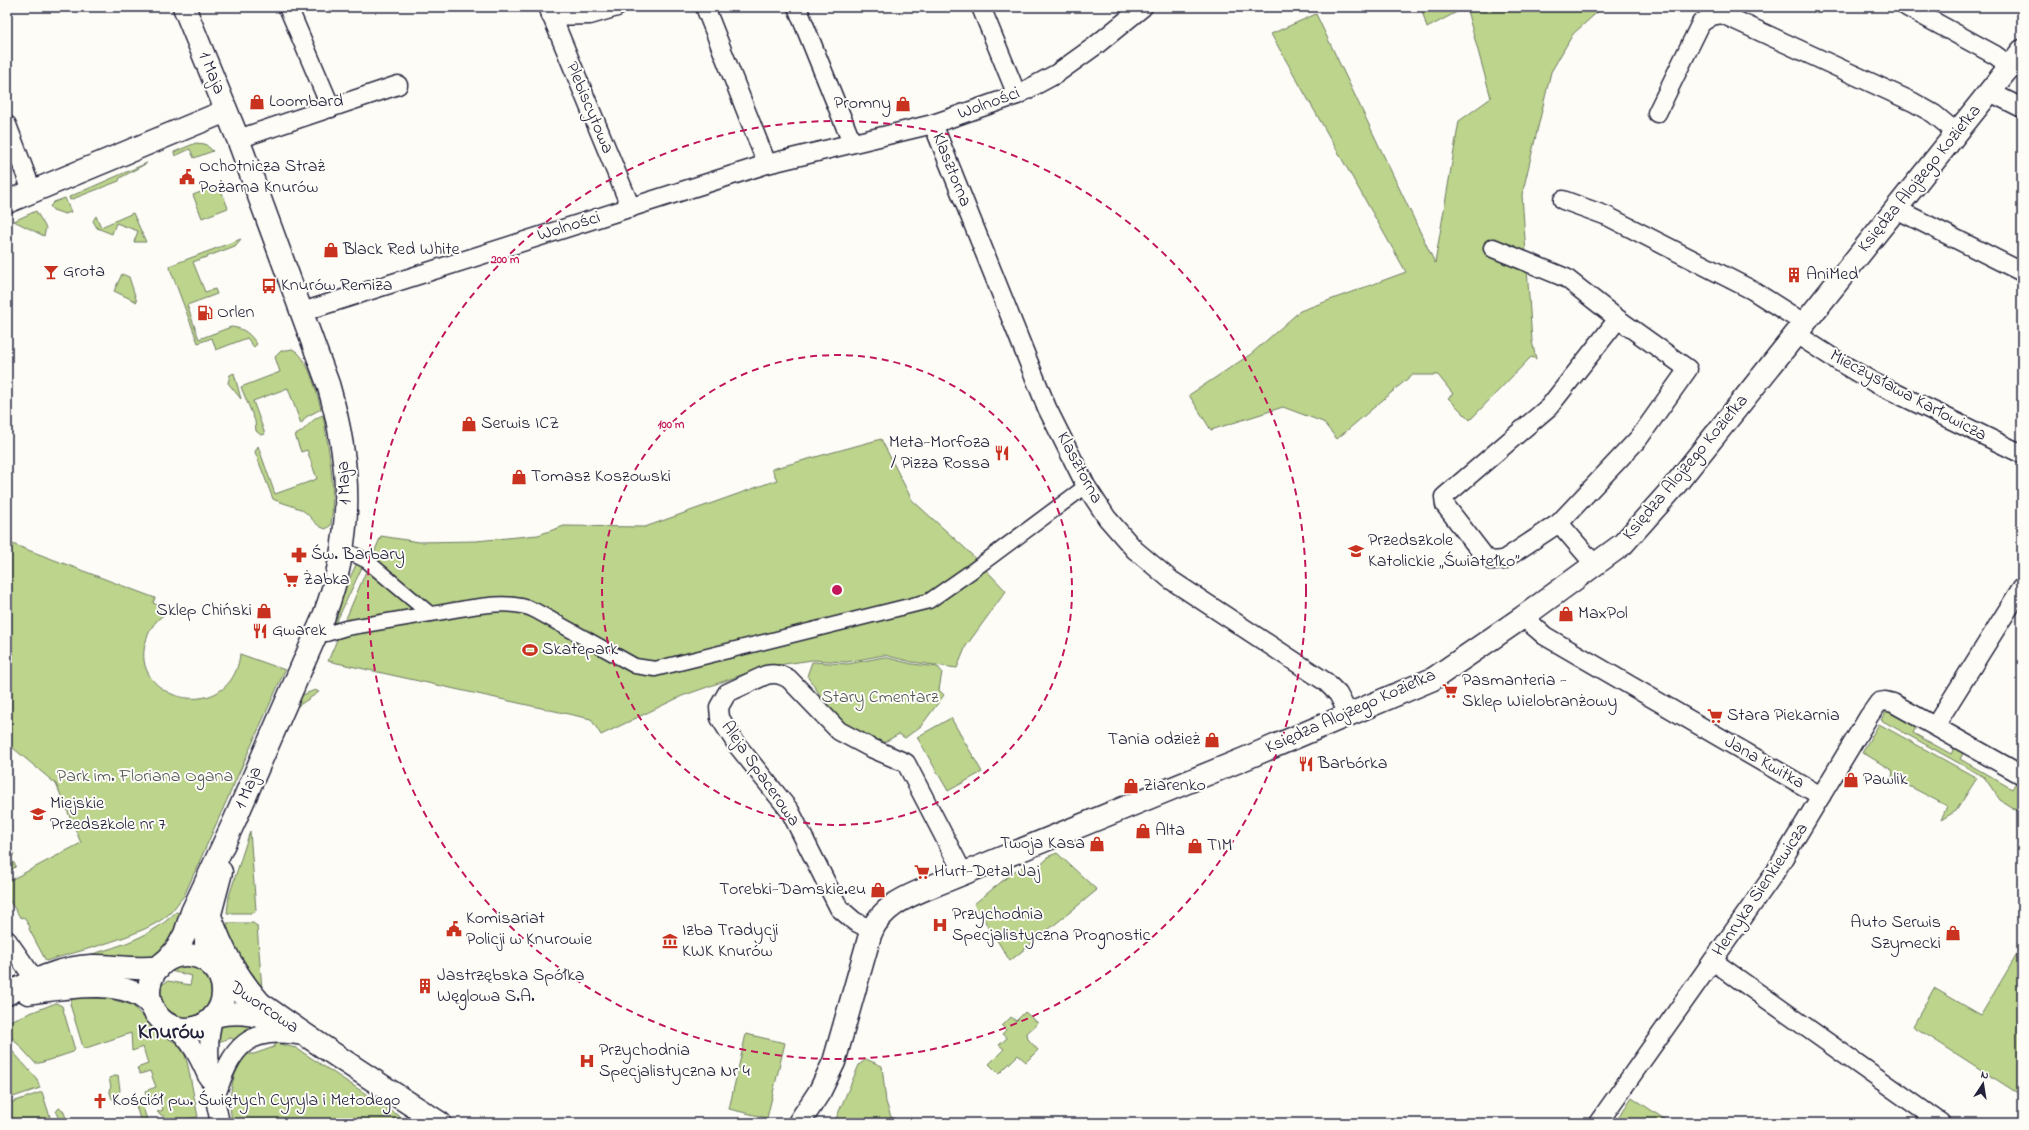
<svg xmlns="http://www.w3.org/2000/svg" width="2029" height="1130" font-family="'Indie Flower',sans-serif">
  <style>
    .green { fill: #bcd48b; stroke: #6f7b63 }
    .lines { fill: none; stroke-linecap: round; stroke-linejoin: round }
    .pedestrian-casing { stroke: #22223b; stroke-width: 17 }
    .minor-casing { stroke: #22223b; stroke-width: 21 }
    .tertiary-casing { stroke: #22223b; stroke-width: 25 }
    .secondary-casing { stroke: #22223b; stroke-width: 25 }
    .pedestrian { stroke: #fdfcf7; stroke-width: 14 }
    .minor { stroke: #fdfcf7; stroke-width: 18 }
    .tertiary { stroke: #fdfcf7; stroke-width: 22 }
    .secondary { stroke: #fdfcf7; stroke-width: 22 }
    .ring { fill: none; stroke: #c2185b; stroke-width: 2; stroke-dasharray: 7 5 }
    .labels { text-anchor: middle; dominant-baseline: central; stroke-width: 4; stroke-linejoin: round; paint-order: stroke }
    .street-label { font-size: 18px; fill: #22223b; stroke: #fdfcf7 }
    .poi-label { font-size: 18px; fill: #22223b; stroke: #fdfcf7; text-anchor: start }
    .park-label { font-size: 18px; fill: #505753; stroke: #fdfcf7 }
    .district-label { font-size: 22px; font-weight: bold; fill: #22223b; stroke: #fdfcf7 }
    .centre { fill: #c2185b; stroke: #fdfcf7; stroke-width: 2 }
    .ring-label { font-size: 12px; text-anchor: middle; font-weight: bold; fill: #c2185b; stroke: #fdfcf7; stroke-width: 4; stroke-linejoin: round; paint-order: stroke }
  </style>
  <rect width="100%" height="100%" fill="#fdfcf7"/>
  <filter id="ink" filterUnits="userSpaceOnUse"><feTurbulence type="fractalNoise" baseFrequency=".025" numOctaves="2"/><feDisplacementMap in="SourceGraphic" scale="8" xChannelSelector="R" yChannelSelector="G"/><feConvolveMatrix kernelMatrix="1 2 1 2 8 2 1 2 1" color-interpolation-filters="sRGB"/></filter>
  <g filter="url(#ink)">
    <g class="green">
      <path d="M1421 7H1466L1427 28Z"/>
      <path d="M1466 7H1603L1573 34 1551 72 1522 195 1532 341 1536 359 1531 357 1470 420 1448 398 1453 394 1438 375H1412L1337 439 1323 422 1283 407 1211 430 1189 395 1251 354 1300 311 1406 272 1271 34 1316 14 1435 263 1459 121 1491 98Z"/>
      <path d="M196 143 205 144 213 151 194 158 190 149 175 156 174 152Z"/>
      <path d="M147 163 120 178 119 181 70 200 69 197Z"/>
      <path d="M219 185 228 208 202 218 193 195Z"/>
      <path d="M65 198 71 212 65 214 53 210 50 206 54 202Z"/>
      <path d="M36 211 46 228 44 236 14 221Z"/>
      <path d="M133 213 146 242H134L138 231 116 223 112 234 97 228 93 221 96 216 101 227Z"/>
      <path d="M241 239 235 246 193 262 205 292 215 289 217 294 187 305 199 339 231 327C244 328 250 334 257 344L254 347 247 338 216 350 212 338 198 343 169 266Z"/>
      <path d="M122 274 129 277 137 302 114 291Z"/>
      <path d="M292 349C308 355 317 393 321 409L306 417 301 424 288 388 253 401 265 434 261 435 256 431 255 421 241 387 280 372 275 357 281 351Z"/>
      <path d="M234 373 241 399 228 383 230 375Z"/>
      <path d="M323 415C329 450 336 489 331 525L326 529C314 526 312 516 302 510 295 506 275 501 273 499L255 452 258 446 275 494 317 479 307 450 301 452 295 435C306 431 310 419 323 415Z"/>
      <path d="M881 439 912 500 966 549 1006 591 966 646 957 668 912 662 884 655 847 662 812 660 764 667 682 696 601 735 591 719 328 661 381 536 419 542 476 541 538 535 564 526 645 527 777 480 772 469Z"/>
      <path d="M7 542 155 598 153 603 170 611C157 618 150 627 146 641 127 701 232 727 240 654L285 670 184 896C179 901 175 908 170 913 148 935 78 951 46 961L29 929 30 927 24 918 20 917 7 897V882L81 843 56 784 7 743Z"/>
      <path d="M358 560 364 563 334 627 326 631Z"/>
      <path d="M884 657 912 664 938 667 942 672 939 690 944 695 921 726 905 738 899 734 883 743 845 726 833 714 807 676 812 662 848 664Z"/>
      <path d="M315 690 319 692 295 708 300 696Z"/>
      <path d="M1887 710 1918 724 1913 733 1951 754 1956 745 1965 750 1960 759 2012 789 2018 779 2022 781V814L2000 800 1984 777 1881 720Z"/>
      <path d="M951 718 982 772 948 791 917 737Z"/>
      <path d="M1879 724 1977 778 1956 811 1941 820 1947 806 1892 777 1893 771 1862 752Z"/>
      <path d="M250 831 256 910 253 913H227L229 896Z"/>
      <path d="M7 848 14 853 11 859 16 866 12 870 7 866Z"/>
      <path d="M1057 853 1097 890 1010 961 974 904 1016 870 1027 865 1032 872 1046 860 1047 857Z"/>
      <path d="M176 912 186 914 165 949 146 961 71 960C109 949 147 941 176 912Z"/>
      <path d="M227 923H253L257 926 262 989 246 972 229 936Z"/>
      <path d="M2022 946V1096L1913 1026 1934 988 1981 1015Z"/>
      <path d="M183 966C234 970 208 1037 170 1012 161 1006 160 994 161 985L168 981 190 985 192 976 170 971Z"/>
      <path d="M73 997 110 999 132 1005 157 1032 178 1044 185 1055 188 1066 198 1117 172 1122 157 1112 163 1110 158 1094 147 1098 145 1091 156 1087 150 1071 140 1074 137 1068 148 1064 143 1047 132 1051 131 1033 86 1048 83 1047 70 1004Z"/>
      <path d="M56 1003 62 1006 75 1050 73 1052 40 1063H35L7 1032V1022Z"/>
      <path d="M1025 1012 1038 1023 1027 1033 1028 1039 1038 1050 1026 1062 1018 1055 999 1074 989 1064 1004 1049 999 1045 1007 1038 1002 1034 1006 1030 1002 1026 1011 1017 1016 1021Z"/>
      <path d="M223 1022 267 1025 239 1042 231 1038 214 1043 216 1030Z"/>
      <path d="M746 1034 785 1043 767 1118 729 1109Z"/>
      <path d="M276 1043 296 1048 410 1123H232C228 1098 230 1073 248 1054H254L274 1047Z"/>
      <path d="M7 1045 37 1079 40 1088 7 1099Z"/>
      <path d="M866 1059 882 1066 886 1102 891 1117 904 1123H834L859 1065Z"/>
      <path d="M118 1075 120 1090 117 1099H112L109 1089 111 1087 109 1078Z"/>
      <path d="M42 1092 52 1123H7V1104Z"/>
      <path d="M1632 1097 1670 1123H1615Z"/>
      <path d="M135 1102 142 1104 148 1123H141Z"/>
      <path d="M59 1108 63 1110 68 1123H60L56 1112Z"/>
    </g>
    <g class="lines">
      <defs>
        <g id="pedestrian">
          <path d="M343 549 367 561 430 614C460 610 508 596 536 611L635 666 655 669 929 601 972 571 1086 486"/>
          <path d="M318 632 326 634 346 628 430 614"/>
        </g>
        <g id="minor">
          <path d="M288 7 331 108"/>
          <path d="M548 7 631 208"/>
          <path d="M705 7 767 164"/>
          <path d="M797 7 852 143"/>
          <path d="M981 7 1017 95"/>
          <path d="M1907 7 1995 55 2010 66"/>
          <path d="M551 16 590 15 617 7"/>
          <path d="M1990 92 2022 108"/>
          <path d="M1657 113 1701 23 1712 16 1722 14 1913 102 1934 114 1957 133"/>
          <path d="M933 124 1047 408 1086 486 1107 518 1135 550 1171 580 1326 682 1338 694 1349 715"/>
          <path d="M7 125 32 191"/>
          <path d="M238 139 398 85"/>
          <path d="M1563 200 1607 216 1752 290 1804 323"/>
          <path d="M1896 209 2022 272"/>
          <path d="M1493 248 1566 278 1618 319"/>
          <path d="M302 312 767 164 933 124 1017 95 1056 74 1095 46 1143 7"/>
          <path d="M1796 334 1841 363 1875 383 2022 454"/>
          <path d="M1559 523 1503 560 1492 561 1485 557 1445 505 1444 497 1549 407 1618 319 1688 369 1639 438 1559 523 1595 565"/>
          <path d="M1523 617 1545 636 1821 796"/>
          <path d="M1935 726 2022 587"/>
          <path d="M871 930 854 921 839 908 790 811 737 745 720 718 719 707 727 693 766 675C775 673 781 674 789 679L839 731 869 747 906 763 963 873"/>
          <path d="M7 940 35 980"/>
          <path d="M1713 961 1941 1123"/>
          <path d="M214 1016C203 1050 213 1089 220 1123"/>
          <path d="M173 1026C191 1040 199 1058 208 1078"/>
          <path d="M215 1099C231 1046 248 1024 307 1037"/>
          <path d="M1598 1123 1774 874 1869 716 1879 702 1885 701 1893 703 2022 775"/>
        </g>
        <g id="tertiary">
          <path d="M7 202 226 111"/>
          <path d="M210 916C223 951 235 974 259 1002"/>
          <path d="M167 960 178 947 185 934 192 912 234 822 324 616C354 536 352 466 328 384L238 139 184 7"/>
          <path d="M211 965 206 949V929L221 872"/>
          <path d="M799 1123 820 1091 834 1062 870 935C881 903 916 893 945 881L1244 759 1433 679 1523 617 1623 544 1672 489 2022 51"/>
        </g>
        <g id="secondary">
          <circle cx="186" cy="992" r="37"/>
          <path d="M221 979C234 990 250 996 264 1006 322 1047 380 1085 440 1123"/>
          <path d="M28 993C62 988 127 975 152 1006"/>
          <path d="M7 994C33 981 61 967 91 966 114 965 135 971 159 967"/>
          <path d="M214 1016C235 1011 252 1013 273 1020"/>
        </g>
      </defs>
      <use href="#pedestrian" class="pedestrian-casing"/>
      <use href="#minor" class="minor-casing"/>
      <use href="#tertiary" class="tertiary-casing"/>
      <use href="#secondary" class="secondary-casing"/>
      <use href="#pedestrian" class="pedestrian"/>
      <use href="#minor" class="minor"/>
      <use href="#tertiary" class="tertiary"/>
      <use href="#secondary" class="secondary"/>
    </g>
  </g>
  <g class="ring">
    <circle cx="837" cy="590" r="235"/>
    <circle cx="837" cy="590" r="469"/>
  </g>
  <defs>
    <symbol id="shop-bare" viewBox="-9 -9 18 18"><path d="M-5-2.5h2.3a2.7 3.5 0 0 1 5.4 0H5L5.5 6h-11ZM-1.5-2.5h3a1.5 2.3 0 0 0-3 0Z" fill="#c8321e" stroke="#fdfcf7" stroke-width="2.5" paint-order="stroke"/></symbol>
    <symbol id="civic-bare" viewBox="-9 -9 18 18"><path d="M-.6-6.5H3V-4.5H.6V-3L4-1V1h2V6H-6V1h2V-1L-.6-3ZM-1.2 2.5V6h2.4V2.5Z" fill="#c8321e" stroke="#fdfcf7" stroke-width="2.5" paint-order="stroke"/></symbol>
    <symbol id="bar-bare" viewBox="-9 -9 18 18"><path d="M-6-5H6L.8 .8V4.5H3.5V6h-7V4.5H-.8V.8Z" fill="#c8321e" stroke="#fdfcf7" stroke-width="2.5" paint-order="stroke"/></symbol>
    <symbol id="building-bare" viewBox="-9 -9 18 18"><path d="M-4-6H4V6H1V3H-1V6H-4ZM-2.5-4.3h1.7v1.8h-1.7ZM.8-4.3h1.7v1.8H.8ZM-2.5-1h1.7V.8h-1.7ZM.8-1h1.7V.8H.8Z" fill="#c8321e" stroke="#fdfcf7" stroke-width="2.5" paint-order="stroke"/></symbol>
    <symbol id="bus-bare" viewBox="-9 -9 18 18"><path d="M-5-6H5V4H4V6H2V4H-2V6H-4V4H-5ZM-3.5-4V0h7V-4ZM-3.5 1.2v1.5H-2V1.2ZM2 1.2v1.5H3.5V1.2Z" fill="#c8321e" stroke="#fdfcf7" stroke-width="2.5" paint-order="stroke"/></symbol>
    <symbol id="fuel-bare" viewBox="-9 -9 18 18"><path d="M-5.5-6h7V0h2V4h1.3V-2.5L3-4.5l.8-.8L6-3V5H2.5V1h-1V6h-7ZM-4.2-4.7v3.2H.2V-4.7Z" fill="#c8321e" stroke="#fdfcf7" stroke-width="2.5" paint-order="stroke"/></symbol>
    <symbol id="restaurant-bare" viewBox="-9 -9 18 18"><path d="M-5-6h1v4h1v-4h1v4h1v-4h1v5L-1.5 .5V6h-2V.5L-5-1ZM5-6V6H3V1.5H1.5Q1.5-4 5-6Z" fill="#c8321e" stroke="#fdfcf7" stroke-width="2.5" paint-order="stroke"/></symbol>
    <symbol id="school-bare" viewBox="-9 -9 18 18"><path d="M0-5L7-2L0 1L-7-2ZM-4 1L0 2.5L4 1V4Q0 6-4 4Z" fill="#c8321e" stroke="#fdfcf7" stroke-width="2.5" paint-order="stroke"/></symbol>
    <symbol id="pharmacy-bare" viewBox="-9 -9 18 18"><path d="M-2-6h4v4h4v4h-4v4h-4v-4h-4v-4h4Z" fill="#c8321e" stroke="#fdfcf7" stroke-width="2.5" paint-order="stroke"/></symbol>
    <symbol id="supermarket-bare" viewBox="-9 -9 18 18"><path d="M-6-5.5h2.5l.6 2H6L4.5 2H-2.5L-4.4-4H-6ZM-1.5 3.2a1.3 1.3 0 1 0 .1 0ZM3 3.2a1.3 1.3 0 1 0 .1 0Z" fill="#c8321e" stroke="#fdfcf7" stroke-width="2.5" paint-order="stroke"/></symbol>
    <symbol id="stadium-bare" viewBox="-9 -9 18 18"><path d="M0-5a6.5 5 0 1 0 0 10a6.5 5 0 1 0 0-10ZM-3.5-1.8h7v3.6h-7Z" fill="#c8321e" stroke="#fdfcf7" stroke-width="2.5" paint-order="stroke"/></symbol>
    <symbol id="hospital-bare" viewBox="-9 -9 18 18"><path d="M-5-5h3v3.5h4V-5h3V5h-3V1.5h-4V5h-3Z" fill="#c8321e" stroke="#fdfcf7" stroke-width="2.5" paint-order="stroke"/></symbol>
    <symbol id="museum-bare" viewBox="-9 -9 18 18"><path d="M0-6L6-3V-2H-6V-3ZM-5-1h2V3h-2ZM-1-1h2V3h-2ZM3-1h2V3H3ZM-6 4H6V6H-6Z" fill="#c8321e" stroke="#fdfcf7" stroke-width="2.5" paint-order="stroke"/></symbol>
    <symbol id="church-bare" viewBox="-9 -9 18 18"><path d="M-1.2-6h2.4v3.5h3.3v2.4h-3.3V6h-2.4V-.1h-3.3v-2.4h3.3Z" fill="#c8321e" stroke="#fdfcf7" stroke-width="2.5" paint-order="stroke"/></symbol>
  </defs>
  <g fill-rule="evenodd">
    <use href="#shop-bare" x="246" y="91" width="22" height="22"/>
    <use href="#shop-bare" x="892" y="93" width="22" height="22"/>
    <use href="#civic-bare" x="176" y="166" width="22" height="22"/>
    <use href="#shop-bare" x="320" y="239" width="22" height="22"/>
    <use href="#bar-bare" x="40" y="261" width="22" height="22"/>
    <use href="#building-bare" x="1783" y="264" width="22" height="22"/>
    <use href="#bus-bare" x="258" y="275" width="22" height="22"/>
    <use href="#fuel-bare" x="194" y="302" width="22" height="22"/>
    <use href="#shop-bare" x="458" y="413" width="22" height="22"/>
    <use href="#restaurant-bare" x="991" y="442" width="22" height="22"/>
    <use href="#shop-bare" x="508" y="466" width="22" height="22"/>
    <use href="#school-bare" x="1345" y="540" width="22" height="22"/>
    <use href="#pharmacy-bare" x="288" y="544" width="22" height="22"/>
    <use href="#supermarket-bare" x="280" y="569" width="22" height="22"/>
    <use href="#shop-bare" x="253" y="600" width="22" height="22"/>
    <use href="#shop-bare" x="1555" y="603" width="22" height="22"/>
    <use href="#restaurant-bare" x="249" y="620" width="22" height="22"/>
    <use href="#stadium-bare" x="519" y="639" width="22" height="22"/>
    <use href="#supermarket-bare" x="1439" y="680" width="22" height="22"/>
    <use href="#supermarket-bare" x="1704" y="705" width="22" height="22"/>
    <use href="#shop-bare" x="1201" y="729" width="22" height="22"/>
    <use href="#restaurant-bare" x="1295" y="753" width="22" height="22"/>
    <use href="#shop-bare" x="1840" y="769" width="22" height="22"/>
    <use href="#shop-bare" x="1120" y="775" width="22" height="22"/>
    <use href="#school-bare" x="27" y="803" width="22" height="22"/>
    <use href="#shop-bare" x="1132" y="820" width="22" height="22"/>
    <use href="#shop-bare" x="1086" y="833" width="22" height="22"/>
    <use href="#shop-bare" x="1184" y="835" width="22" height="22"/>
    <use href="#supermarket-bare" x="911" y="861" width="22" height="22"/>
    <use href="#shop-bare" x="867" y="879" width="22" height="22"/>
    <use href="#hospital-bare" x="929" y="914" width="22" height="22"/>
    <use href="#civic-bare" x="443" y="918" width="22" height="22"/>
    <use href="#shop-bare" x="1942" y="922" width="22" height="22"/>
    <use href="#museum-bare" x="659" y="930" width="22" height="22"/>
    <use href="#building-bare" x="414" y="975" width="22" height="22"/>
    <use href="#hospital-bare" x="576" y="1050" width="22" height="22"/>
    <use href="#church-bare" x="89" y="1090" width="22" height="22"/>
  </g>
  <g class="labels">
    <g class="street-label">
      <text transform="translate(211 73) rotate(68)">1 Maja</text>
      <text transform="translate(989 104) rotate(-20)">Wolności</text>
      <text transform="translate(589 108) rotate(67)">Plebiscytowa</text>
      <text transform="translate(951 170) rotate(68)">Klasztorna</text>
      <text transform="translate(1920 179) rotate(-51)">Księdza Alojzego Koziełka</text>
      <text transform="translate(569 227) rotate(-17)">Wolności</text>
      <text transform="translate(1908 396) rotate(28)">Mieczysława Karłowicza</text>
      <text transform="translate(1079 468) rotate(62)">Klasztorna</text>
      <text transform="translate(1686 468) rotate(-50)">Księdza Alojzego Koziełka</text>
      <text transform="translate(345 483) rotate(-93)">1 Maja</text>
      <text transform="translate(1351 712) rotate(-24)">Księdza Alojzego Koziełka</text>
      <text transform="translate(1764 763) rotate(30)">Jana Kwitka</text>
      <text transform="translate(760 774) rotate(55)">Aleja Spacerowa</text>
      <text transform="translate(249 788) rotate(-67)">1 Maja</text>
      <text transform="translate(1761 890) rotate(-56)">Henryka Sienkiewicza</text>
      <text transform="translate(264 1008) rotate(34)">Dworcowa</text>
    </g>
    <g class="poi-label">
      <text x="269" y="102">Loombard</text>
      <text x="891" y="104" text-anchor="end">Promny</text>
      <text x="199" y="167">Ochotnicza Straż<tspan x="199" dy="21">Pożarna Knurów</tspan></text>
      <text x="343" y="250">Black Red White</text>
      <text x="63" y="272">Grota</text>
      <text x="1806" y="275">AniMed</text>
      <text x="281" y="286">Knurów Remiza</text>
      <text x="217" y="313">Orlen</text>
      <text x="481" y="424">Serwis ICZ</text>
      <text x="990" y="443" text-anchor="end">Meta-Morfoza<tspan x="990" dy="21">/ Pizza Rossa</tspan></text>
      <text x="531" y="477">Tomasz Koszowski</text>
      <text x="1368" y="541">Przedszkole<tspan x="1368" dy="21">Katolickie „Światełko”</tspan></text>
      <text x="311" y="555">Św. Barbary</text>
      <text x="303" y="580">Żabka</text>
      <text x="252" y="611" text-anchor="end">Sklep Chiński</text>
      <text x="1578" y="614">MaxPol</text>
      <text x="272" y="631">Gwarek</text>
      <text x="542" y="650">Skatepark</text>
      <text x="1462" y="681">Pasmanteria -<tspan x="1462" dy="21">Sklep Wielobranżowy</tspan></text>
      <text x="1727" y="716">Stara Piekarnia</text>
      <text x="1200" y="740" text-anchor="end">Tania odzież</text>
      <text x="1318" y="764">Barbórka</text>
      <text x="1863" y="780">Pawlik</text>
      <text x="1143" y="786">Ziarenko</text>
      <text x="50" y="804">Miejskie<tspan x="50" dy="21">Przedszkole nr 7</tspan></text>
      <text x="1155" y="831">Alta</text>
      <text x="1085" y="844" text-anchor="end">Twoja Kasa</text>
      <text x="1207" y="846">TIM</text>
      <text x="934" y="872">Hurt-Detal Jaj</text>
      <text x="866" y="890" text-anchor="end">Torebki-Damskie.eu</text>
      <text x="952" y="915">Przychodnia<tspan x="952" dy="21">Specjalistyczna Prognostic</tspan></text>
      <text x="466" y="919">Komisariat<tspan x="466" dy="21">Policji w Knurowie</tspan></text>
      <text x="1941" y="923" text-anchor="end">Auto Serwis<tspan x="1941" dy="21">Szymecki</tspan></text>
      <text x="682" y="931">Izba Tradycji<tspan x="682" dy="21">KWK Knurów</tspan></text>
      <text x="437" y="976">Jastrzębska Spółka<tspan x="437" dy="21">Węglowa S.A.</tspan></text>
      <text x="599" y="1051">Przychodnia<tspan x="599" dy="21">Specjalistyczna Nr 4</tspan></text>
      <text x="112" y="1101">Kościół pw. Świętych Cyryla i Metodego</text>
    </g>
    <g class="park-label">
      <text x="880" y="698">Stary Cmentarz</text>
      <text x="145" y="777">Park im. Floriana Ogana</text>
    </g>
    <g class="district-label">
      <text x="171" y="1033">Knurów</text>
    </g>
  </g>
  <circle cx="837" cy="590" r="6" class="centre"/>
  <g class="ring-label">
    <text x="505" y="263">200 m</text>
    <text x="671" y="428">100 m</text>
  </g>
  <rect width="2029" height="1130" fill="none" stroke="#fdfcf7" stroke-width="24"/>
  <rect x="12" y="12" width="2005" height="1106" fill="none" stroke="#22223b" stroke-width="1.5" filter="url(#ink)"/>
  <g transform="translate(1983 1084) rotate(12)" stroke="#fdfcf7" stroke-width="3" paint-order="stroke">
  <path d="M0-3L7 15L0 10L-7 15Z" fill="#22223b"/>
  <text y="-6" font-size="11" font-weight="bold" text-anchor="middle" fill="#22223b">N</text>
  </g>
</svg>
